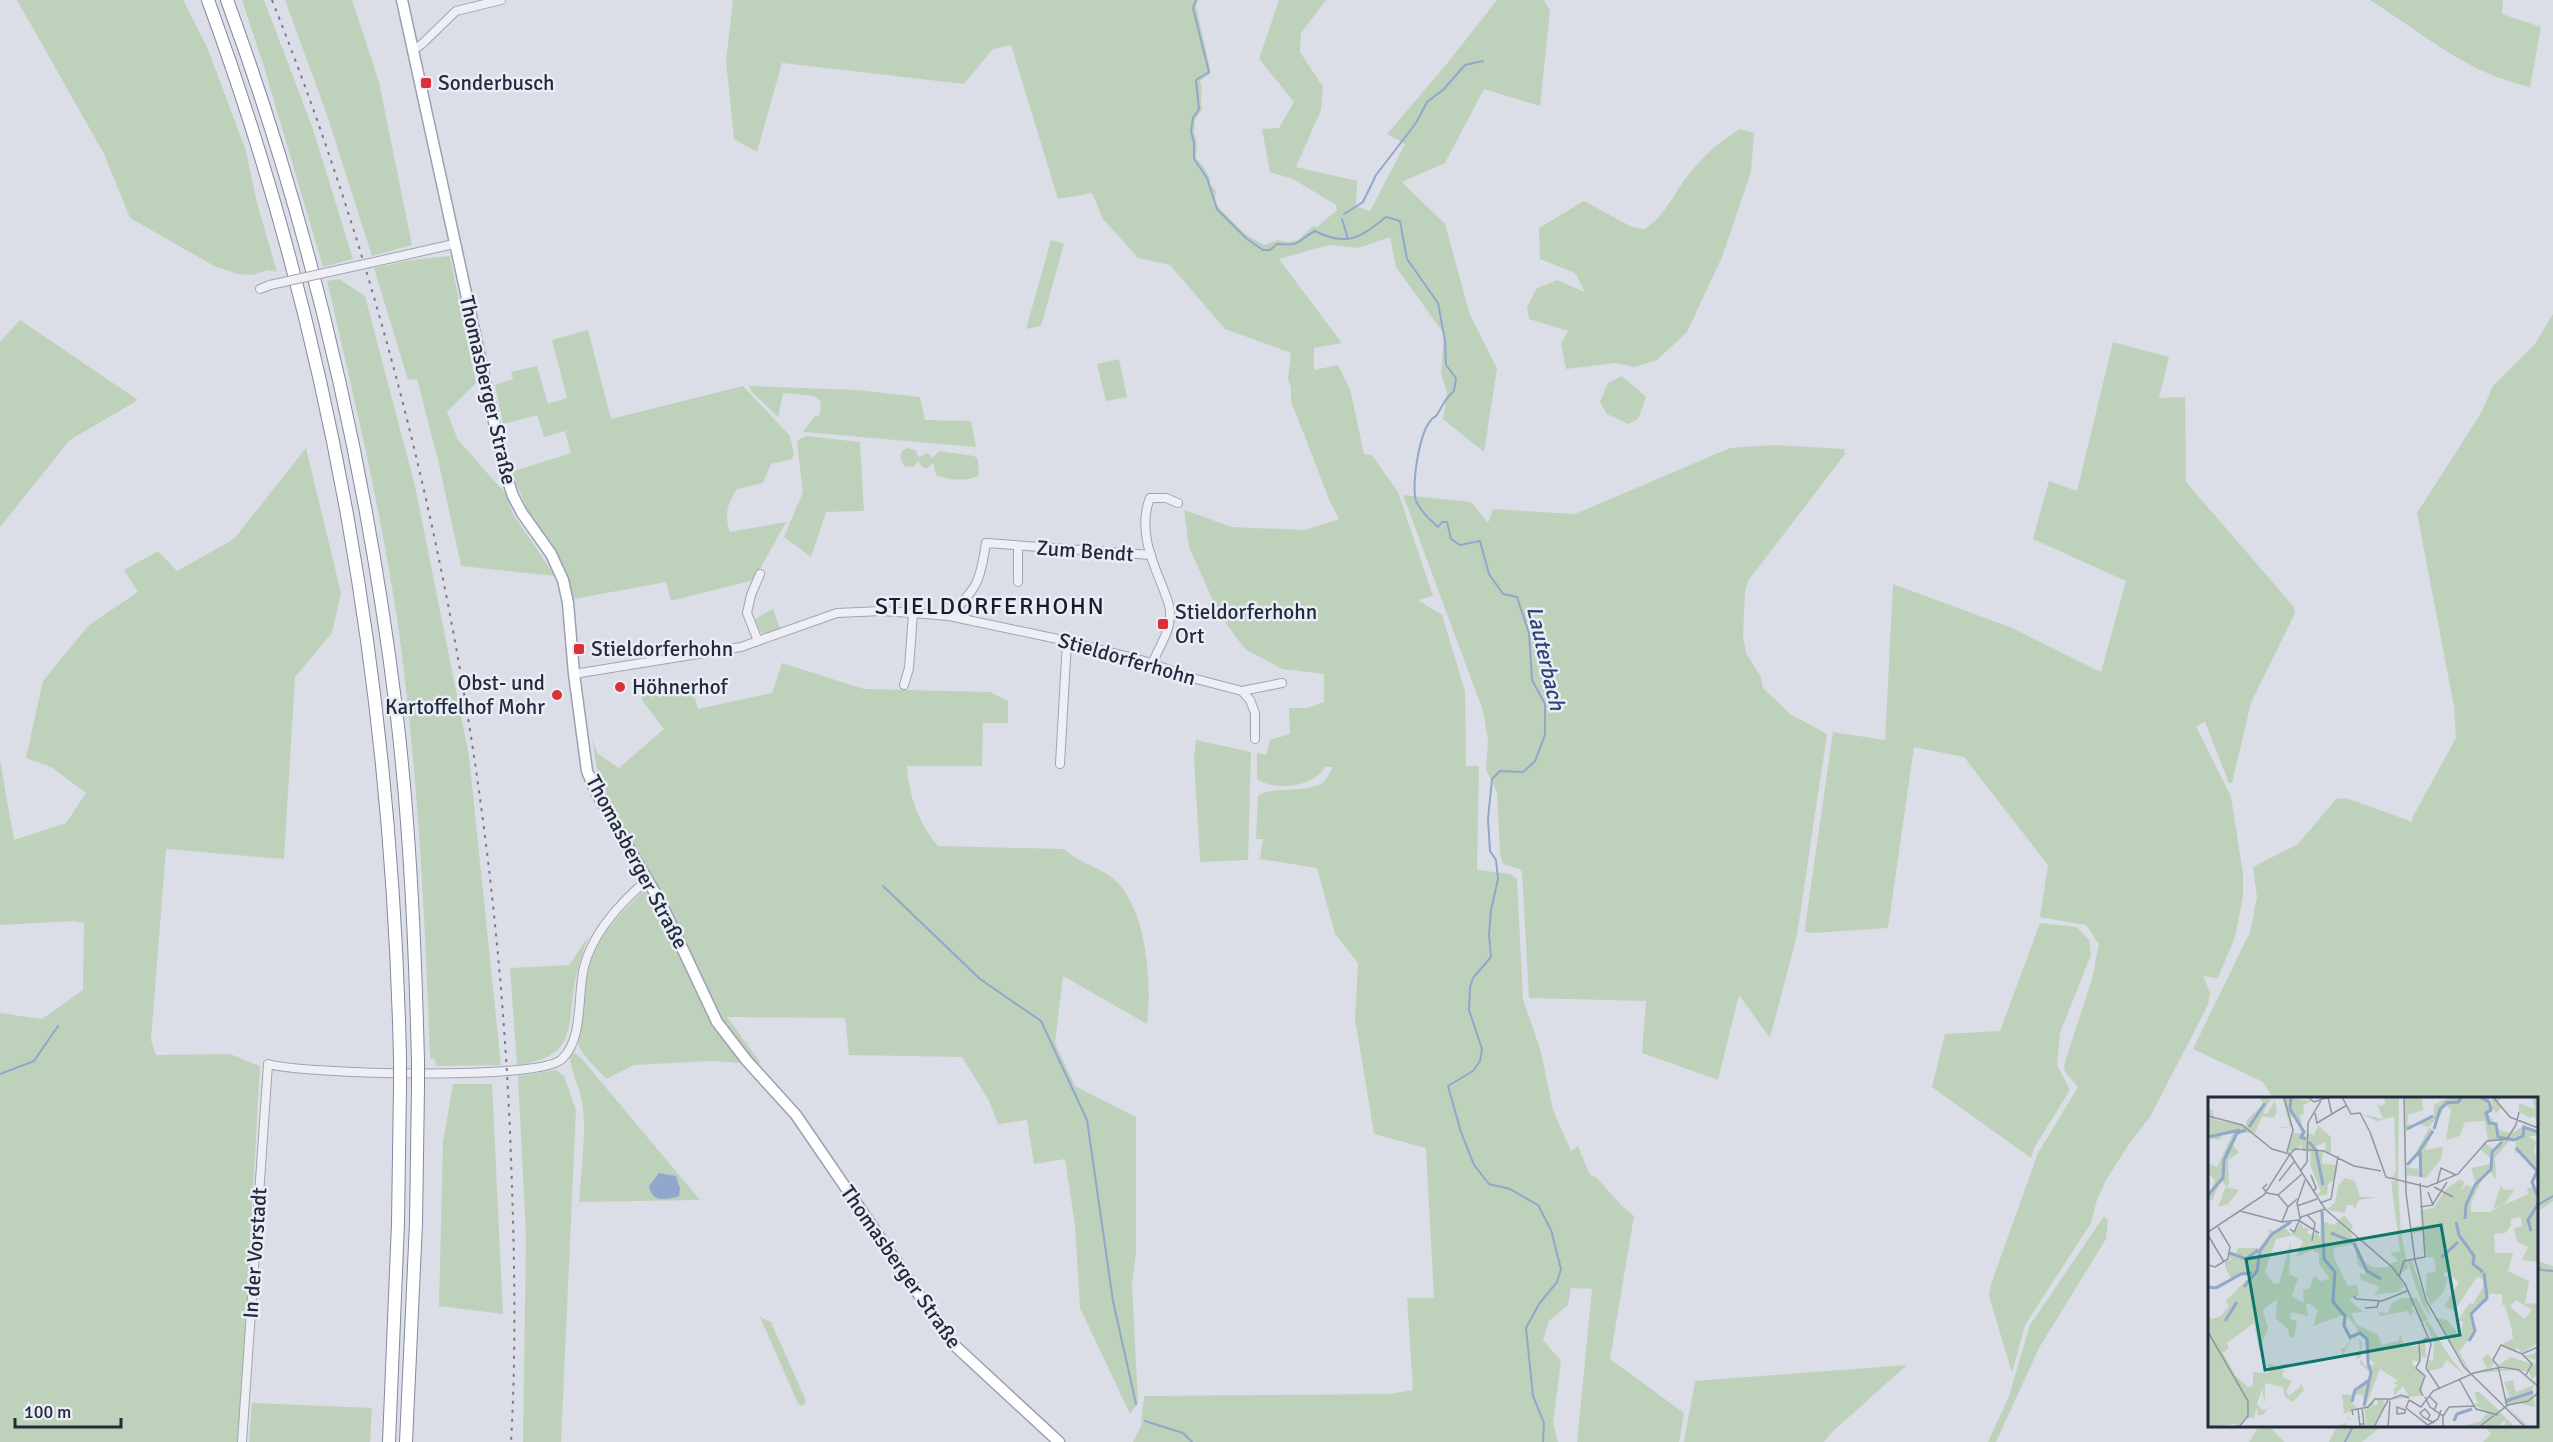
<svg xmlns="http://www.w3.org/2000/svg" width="2553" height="1442" font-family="Signika,sans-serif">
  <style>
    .green { fill: #bed2bb }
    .water { fill: #91a7cb }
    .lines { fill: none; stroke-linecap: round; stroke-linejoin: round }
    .stream { stroke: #91a7cb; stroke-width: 2 }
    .minor-casing { stroke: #a0a4b1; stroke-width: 10 }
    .major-casing { stroke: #99a1b4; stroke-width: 13 }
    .highway-casing { stroke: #81899f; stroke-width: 14 }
    .minor { stroke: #eeeff5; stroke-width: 8 }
    .major { stroke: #fff; stroke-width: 10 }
    .highway { stroke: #fff; stroke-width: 12 }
    .rail { stroke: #737b92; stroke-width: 2; stroke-dasharray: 3 6; stroke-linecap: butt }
    .minor-bridge-casing { stroke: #a0a4b1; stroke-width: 10; stroke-linecap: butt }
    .highway-bridge-casing { stroke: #81899f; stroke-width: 14; stroke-linecap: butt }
    .minor-bridge { stroke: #eeeff5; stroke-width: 8 }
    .highway-bridge { stroke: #fff; stroke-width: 12 }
    .poi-dot { fill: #db3037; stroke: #eaedf5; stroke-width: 2 }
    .labels { text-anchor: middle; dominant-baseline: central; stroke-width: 5; stroke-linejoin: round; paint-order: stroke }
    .poi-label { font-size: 21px; fill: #232a3e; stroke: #eaedf5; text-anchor: start }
    .street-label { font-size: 21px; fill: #232a3e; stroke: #eaedf5 }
    .water-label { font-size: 22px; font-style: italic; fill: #2a4376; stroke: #eaedf5 }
    .quarter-label { font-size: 24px; letter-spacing: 1.5px; fill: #161c2e; stroke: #eaedf5 }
    .inset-river { fill: none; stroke: #91a7cb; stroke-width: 3 }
    .inset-road { fill: none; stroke: #9196a3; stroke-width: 1.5 }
    .view { fill: #0f766e; fill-opacity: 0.15; stroke: #0f766e; stroke-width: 3 }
    .inset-edge { fill: none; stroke: #232a3e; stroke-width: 3 }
  </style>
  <rect width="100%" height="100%" fill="#dbdee7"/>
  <g class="green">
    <path d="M17 0H183L207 47 246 151 257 203 277 272 267 270 253 275 238 274 214 266 130 218 104 154Z"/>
    <path d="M242 0H264L313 129 353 259 323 267 264 67Z"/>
    <path d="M285 0H352L379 82 412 245 372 256 326 112Z"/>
    <path d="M733 0H1199L1196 6 1211 73 1200 81C1204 89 1199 100 1202 109L1195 120 1194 132 1197 143 1196 158 1204 167 1210 178V184L1216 191 1215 201 1219 208 1245 234 1264 245 1277 240 1289 242 1298 240 1313 226 1317 227 1337 210 1336 205 1293 179 1270 172 1262 129 1279 128 1294 102 1259 59 1279 0H1326L1301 33 1300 52 1323 87 1321 110 1296 167 1357 181 1356 206 1370 211 1405 144 1387 134 1445 66 1497 0H1544L1550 11 1540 106 1484 89 1445 163 1402 182 1445 224 1470 315 1497 369 1484 452 1443 419 1447 393 1441 373 1444 334 1396 267 1390 237 1359 248 1329 245 1279 259 1342 343 1314 348V370L1338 365 1350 389 1364 454 1372 455 1398 492 1433 596 1418 600 1442 615 1465 691 1466 766H1479L1477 870 1511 874 1517 879 1523 999 1541 1052 1553 1110 1571 1151 1578 1146 1590 1175 1596 1177 1623 1207 1634 1216 1610 1359 1684 1413 1679 1442H1577L1592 1289 1571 1288 1568 1305 1549 1321 1543 1340 1561 1361 1553 1423 1558 1442H1133L1141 1426 1144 1396 1390 1394 1413 1390 1407 1298H1434L1426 1148 1374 1134 1355 1019 1358 963 1335 934 1317 868 1260 859 1263 839H1256L1258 796C1273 785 1303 794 1322 783 1326 780 1330 772 1333 767H1325C1313 787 1276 792 1257 779V753L1266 755 1270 740 1290 734 1289 708H1307L1324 702V674L1282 669 1245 649 1219 614 1189 547 1184 510 1232 527 1305 530 1339 519 1329 499 1291 401V388L1288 379 1291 353 1225 329 1170 265 1138 258 1103 219 1092 193 1058 199 1011 45 993 49 964 84 782 63 757 152 734 139 726 60Z"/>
    <path d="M2370 0H2503L2502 14 2541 27 2530 87C2466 73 2424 34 2370 0Z"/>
    <path d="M1740 129 1754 133 1751 172 1722 257 1687 332 1657 360 1635 367 1616 363 1566 369 1561 344 1568 331 1529 319 1527 307 1537 288 1557 280 1585 292 1575 273 1540 259 1539 228 1584 201 1632 227 1645 229C1666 215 1674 192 1690 173 1704 155 1720 141 1740 129Z"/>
    <path d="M1051 240 1064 244 1041 326 1026 329Z"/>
    <path d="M450 256 476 383 447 412 458 440 505 493 513 514 555 576 461 566 439 464 417 379 408 380 374 268 412 260Z"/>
    <path d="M339 279 365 296 415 486 469 756 501 1065 436 1066 435 1060 430 1058C425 916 418 773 399 632 382 514 354 397 327 281Z"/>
    <path d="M2553 314V1201L2537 1212 2536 1098H2273L2263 1082 2193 1049 2250 932 2257 897 2253 867 2298 844 2336 799 2346 798 2413 822 2412 818 2456 738 2454 707 2417 513 2481 413 2493 386 2535 344Z"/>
    <path d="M20 320 138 400 70 440 0 527V342Z"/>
    <path d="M588 330 611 419 743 386 790 436 794 454 792 459 771 464 763 483 737 489C727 506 724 513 730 532L786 522 754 580 671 601 666 582 574 599 557 554 529 513 511 472 571 453 565 432 573 429 544 437 537 415 503 424 495 385 513 379 511 372 537 366 548 404 567 398 552 340Z"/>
    <path d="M2113 342 2169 357 2159 398 2185 397 2186 482 2294 607 2295 613 2251 703 2232 783H2229L2205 722 2196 726 2231 797 2243 873V896L2235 937 2218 978 2203 976 2210 993 2208 1005 2150 1117 2131 1141 2106 1180 2097 1200 2091 1223 2025 1325 2012 1373 1989 1296 1991 1284 2038 1153 2078 1087 2065 1072 2064 1065 2092 979 2099 944 2086 925 2040 917 2048 865 1964 757 1914 747 1888 928 1813 933 1805 932V927L1833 732 1885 740 1893 584 2012 628 2101 672 2126 581 2033 539 2049 481 2077 491Z"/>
    <path d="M1119 359 1127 397 1106 401 1097 364Z"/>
    <path d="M1622 376 1646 397 1638 419 1628 424 1607 414 1600 402 1608 383Z"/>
    <path d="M749 386 857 390 920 397 925 420 971 421 976 447 803 432 814 417 820 415 821 402 815 396 783 393 778 417 752 392Z"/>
    <path d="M806 436 860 442 864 511 826 512 811 557 784 537 803 492 797 443 798 440Z"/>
    <path d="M1774 445 1844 449 1845 454 1748 581 1745 592 1743 637 1746 653 1761 677 1763 688 1790 714 1827 734 1797 935 1770 1038 1739 995 1718 1080 1642 1053 1646 1001 1529 998 1522 872 1519 869 1503 864 1500 853 1497 792 1486 769 1488 741 1483 711 1403 495 1471 502 1488 523 1493 509 1575 514 1730 448Z"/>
    <path d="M306 448 341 593 332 633 295 677 284 859 166 849 151 1040 156 1055 230 1054 260 1066 239 1442H0V1013L42 1019 83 990 84 923 73 921 0 925V760L14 840 66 823 86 793 51 767 26 758 43 681 89 625 138 592 124 570 158 551 177 571 234 539Z"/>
    <path d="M908 448 915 450 919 457 927 453 933 458 939 451 974 456 978 459 979 475C971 482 945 480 936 475L933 463 927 468H923L918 461 913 467 904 466 900 456 902 451Z"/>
    <path d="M773 609 780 628 765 634 760 632 755 619Z"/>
    <path d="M782 663 864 689 990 692 1008 701V723H983L982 766H907C909 796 918 822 938 846L1064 849C1081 865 1103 867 1118 883 1147 914 1152 984 1147 1024L1063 976 1055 1043 1075 1086 1136 1117V1252L1132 1284 1138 1403 1130 1414 1080 1308 1075 1225 1065 1159 1034 1164 1027 1120 998 1124 989 1101 962 1057 849 1055 845 1018 727 1017 760 1062 757 1067 728 1032 601 791 592 740 598 754 619 768 664 729 642 700V693L692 689 698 709 772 693Z"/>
    <path d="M1196 740 1251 752 1248 860 1200 862 1194 758Z"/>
    <path d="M642 892H650L719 1034 742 1063 711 1061 634 1065 606 1079C598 1069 581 1055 578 1043 575 1032 580 1017 582 1006 590 947 601 933 642 892Z"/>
    <path d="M2040 923 2077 927 2089 940 2091 955 2060 1033 2057 1065 2070 1090 2034 1148 2031 1158 1932 1087 1945 1034 2000 1031Z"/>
    <path d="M589 936C583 951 578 965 575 981 567 1029 577 1057 517 1065L510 968 569 965Z"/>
    <path d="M575 1053 582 1059 700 1200 579 1202C581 1172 586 1139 583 1109 582 1090 570 1073 570 1055Z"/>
    <path d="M556 1070 564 1076 576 1110 561 1442H523L526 1236 518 1076Z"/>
    <path d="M453 1084H492L503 1314 439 1306 443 1142Z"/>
    <path d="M2104 1216 2108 1220 2106 1239 2039 1348 1996 1442H1988L2009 1396 2030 1325Z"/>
    <path d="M2537 1261 2553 1266V1442H2483L2491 1434 2485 1426H2536Z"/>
    <path d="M760 1317 771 1322 806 1401 803 1406 798 1404Z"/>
    <path d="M1907 1365 1831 1433 1824 1442H1684L1695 1381Z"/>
    <path d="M252 1403 372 1408 370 1442H249Z"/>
    <path d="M2259 1426H2269L2284 1442H2249Z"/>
    <path d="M2337 1426H2382L2362 1442H2329Z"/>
  </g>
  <path class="water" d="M659 1173 676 1176 680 1188 679 1196C666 1200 652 1203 649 1186Z"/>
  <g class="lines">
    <g class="stream">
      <path d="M1196 0 1193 8 1209 72 1196 80 1199 109 1193 118 1191 131 1194 143V159L1207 178 1217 209 1247 239 1263 250H1270L1277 244C1303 246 1296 241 1315 231 1346 247 1361 238 1386 217L1400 221 1407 259 1438 303 1445 341 1446 365 1456 378 1454 391C1443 401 1445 402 1438 413 1435 419 1435 415 1431 420 1419 434 1413 478 1415 497 1417 508 1430 520 1438 527L1442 522H1447L1451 539 1460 545 1480 541 1489 574 1503 594 1517 597 1529 633 1532 680 1545 704V735L1535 761 1523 772 1500 771 1492 779 1488 819 1490 851 1496 860 1498 879 1491 910 1489 935 1491 957 1473 978 1470 987 1469 1010 1482 1049 1480 1061 1473 1071 1448 1086 1461 1132 1474 1165 1489 1184 1510 1189 1538 1205 1551 1230 1561 1269 1557 1282 1539 1304 1526 1328 1533 1396 1544 1423 1543 1442"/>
      <path d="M1344 214 1363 202 1376 175 1416 123 1427 102 1443 90 1465 65 1483 61"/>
      <path d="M1342 219 1348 239"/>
      <path d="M883 886 980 979 1041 1021 1087 1120 1113 1301 1136 1404"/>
      <path d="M0 1074 34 1061 58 1026"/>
      <path d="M2536 1206 2553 1196"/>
      <path d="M2536 1265 2541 1270 2553 1271"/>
      <path d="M1145 1421 1183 1433 1192 1442"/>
      <path d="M2345 1442 2353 1426"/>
    </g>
    <defs>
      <g id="minor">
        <path d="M413 50 422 44 456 11 501 0"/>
        <path d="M401 256 454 244"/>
        <path d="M260 289 270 285"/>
        <path d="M1018 582V546"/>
        <path d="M949 616C977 588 980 583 986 543L1151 555"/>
        <path d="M758 641 747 613 751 595 760 574"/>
        <path d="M1152 664C1158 649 1170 632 1170 615 1171 606 1166 597 1163 588 1151 559 1138 528 1150 498H1166L1178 503"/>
        <path d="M574 674 741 647 837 613 881 611 913 613 949 616 1067 641 1141 660 1196 679 1242 691 1250 700 1255 713V739"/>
        <path d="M904 685 909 668 913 613"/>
        <path d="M1242 691 1282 683"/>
        <path d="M1060 764 1067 641"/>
        <path d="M242 1442 268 1064C303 1074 540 1081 562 1059 584 1038 577 995 584 967 593 932 620 903 647 880"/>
      </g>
      <path id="major" d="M402 0 505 472 513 496 522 513 551 554 563 580 568 603 574 674 587 771 596 792 661 903 717 1022 747 1061 796 1115 952 1343 1059 1442"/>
      <g id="highway">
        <path d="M208 0C334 343 392 695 400 1059"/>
        <path d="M227 0C311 228 366 467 396 708 410 825 415 943 418 1061"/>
        <path d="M389 1442 398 1223 400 1086"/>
        <path d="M406 1442 416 1223 418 1086"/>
      </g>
    </defs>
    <use href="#minor" class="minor-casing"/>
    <use href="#major" class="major-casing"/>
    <use href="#highway" class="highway-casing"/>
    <use href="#minor" class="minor"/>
    <use href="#major" class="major"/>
    <use href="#highway" class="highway"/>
    <path class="rail" d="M272 0C415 359 493 746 510 1131 514 1235 517 1339 511 1442"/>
    <defs>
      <path id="minor-bridge" d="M270 285 401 256"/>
      <g id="highway-bridge">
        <path d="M400 1059V1086"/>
        <path d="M418 1086V1061"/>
      </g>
    </defs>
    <use href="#minor-bridge" class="minor-bridge-casing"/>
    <use href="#highway-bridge" class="highway-bridge-casing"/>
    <use href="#minor-bridge" class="minor-bridge"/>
    <use href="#highway-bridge" class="highway-bridge"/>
  </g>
  <g class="poi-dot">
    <rect x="420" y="77" width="12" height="12" rx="3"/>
    <rect x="1157" y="618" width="12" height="12" rx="3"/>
    <rect x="573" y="643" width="12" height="12" rx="3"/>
    <circle cx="620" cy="687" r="6"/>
    <circle cx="557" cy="695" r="6"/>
  </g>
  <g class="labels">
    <g class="poi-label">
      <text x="438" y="83">Sonderbusch</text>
      <text x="1175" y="612">Stieldorferhohn<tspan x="1175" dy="24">Ort</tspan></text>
      <text x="591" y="649">Stieldorferhohn</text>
      <text x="545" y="683" text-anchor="end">Obst- und<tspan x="545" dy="24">Kartoffelhof Mohr</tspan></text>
      <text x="632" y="687">Höhnerhof</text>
    </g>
    <g class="street-label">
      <text transform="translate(488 390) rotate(77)">Thomasberger Straße</text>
      <text transform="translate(1085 551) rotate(4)">Zum Bendt</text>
      <text transform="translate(1127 659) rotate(16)">Stieldorferhohn</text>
      <text transform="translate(637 862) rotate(62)">Thomasberger Straße</text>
      <text transform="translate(255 1253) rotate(-86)">In der Vorstadt</text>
      <text transform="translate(901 1267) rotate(55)">Thomasberger Straße</text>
    </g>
    <g class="water-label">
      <text transform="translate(1546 658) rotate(77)">Lauterbach</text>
    </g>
    <g class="quarter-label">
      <text x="990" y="606">STIELDORFERHOHN</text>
    </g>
  </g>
  <g transform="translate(2208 1097)">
    <rect width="330" height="330" fill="#dbdee7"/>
    <path d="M50 0H64L55 16 59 17 67 4 69 15 66 21 54 19 47 36H30L25 48 31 56 20 63 21 87 18 90 31 93 20 107 10 110 18 89 13 83 4 104 0 102 7 83 0 77V66L9 70 26 34H19L11 43 0 41V15L4 12 7 23 38 29 39 23 56 6ZM74 0 104 4 95 8 96 17 92 18 97 41 99 36 106 38 110 28 123 40V56L117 54 118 45 107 50 109 56 115 54 114 67 129 68 130 60 129 73 126 83 120 87 119 98 108 99 113 94 102 68 103 56 95 54 93 47 89 53 80 55 85 36H94L89 22 81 18 84 34 83 30 74 31 67 30H82ZM191 0 190 83 184 81 188 74 186 19 185 20 169 24 153 17 175 22 168 5 171 9 177 7 176 1ZM197 0H220L214 2 215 13 200 18 199 27 207 28 198 34V70L212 72 213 61 206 59 221 31 225 33 230 19 221 30 209 27 226 19V8L241 0H280L285 9 283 0H294L290 5 294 10 288 17 286 12 280 16 291 33 304 36 315 29 330 35V39H321L328 45 326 55 330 63V82L325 84 330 75 314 55 307 56 308 44 302 43 287 61 288 82 282 75 276 78 263 106V115H282L295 108 285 112 293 88 296 93 307 92 296 108 320 97 319 91 327 90 330 96V165L314 163 320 150 309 145 306 131 314 129 313 120 303 122V129L297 136 286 137 287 156H305L300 174 321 184 317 207 330 206V246L314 256 309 250 307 255 293 248 305 241 303 229 296 207 294 209V197H281L279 205 273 206 263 217 267 234 251 255 263 276 279 271 274 262 279 257 287 265 282 271 262 277 227 221 239 223 253 240 255 224H250L261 206 265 207 275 190V182L269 180 246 214 236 209 251 186 239 174 235 178 240 181 235 196 223 208 218 197 219 176 228 175 226 161 218 160 215 134 205 136 204 130 214 128 212 113 226 111 237 93 251 83 257 84 253 94 258 88 265 90 267 83 263 71 282 67V61L273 53 277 46 286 52 293 44 280 43 277 24 257 25 252 39 238 43 243 12 237 8 217 53 235 50 233 62 218 81 199 78 198 83ZM308 203 324 213 316 222 302 209ZM324 0H330V25L325 19 322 21 311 15V6L327 12ZM137 81 147 84 152 100H170L151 103 146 113 145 108H139L137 116 118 113 127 106 130 89ZM183 84H190L193 136 200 171 190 179 197 190 192 191 194 194 166 198 172 190 153 183 151 175 157 178V173L150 168 146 147 126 151 125 159 140 189 149 188 151 198 141 203 155 215 143 216 149 228 169 237 174 248 191 244 192 237 196 249H211L217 244 218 261 212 259 211 265 205 263 204 267 217 279 213 288 215 298 182 303 164 330H159L156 311 160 296 156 304 154 298 143 297 161 280V274L151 266 153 262 157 269 167 267 160 261 156 239 152 236 147 240 154 245 153 260 147 263 152 253 151 243 145 240 134 259 133 251H137L142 243 133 224 143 239 150 236 147 228 139 219H132L105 229 110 213 102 207H98L100 219 83 215 82 222 89 224 86 240H82L79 231 68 222 69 202 55 213 60 231 51 254 46 226 19 246 21 251 15 256 27 278 40 290 45 289V275L61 276 60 266 76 273 74 280 84 284 78 294 81 299 92 290V285L96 293 85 305 77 300 75 290 57 286V307L54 292 49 307 54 313 60 311 55 318H50L49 310 46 321H39L30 330 27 327 0 330V217L4 222 13 219 21 209 18 204 44 177 37 176 10 192 2 191 23 182 17 170V164L24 163 18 156 28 157 30 151H51L62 136 60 132 66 134 82 126 77 131 83 137 94 125V130L101 132 99 136 106 139 108 133 112 142 113 124 126 128 136 118 145 129 142 135 155 164 164 170H182L180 167 191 164 182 156 192 154ZM85 138 95 144 88 160 104 153 111 156V167L122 182 113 184 106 179 102 191 95 193 96 206 84 199 90 181 81 177 83 143 71 187 65 186 57 174 68 142ZM172 272 190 284 185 286 190 289 186 291V299L195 289 200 298 187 300 177 307 174 301 169 302 170 307 166 309V303L157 311ZM199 163H204L223 221 214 207ZM193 201H209L220 223 214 225 207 207 203 211 208 217 204 215 203 221 200 214 172 219 171 215 180 216 183 207ZM220 224 240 257 256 278 239 263 234 271 219 274 220 263 225 264 226 245 217 225ZM330 249V282L328 279 324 282 321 275 290 268 303 260 327 268 328 263 315 259 326 257ZM288 271 308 273 327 287 324 293 327 310 311 306 299 309 321 330H318L293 303 296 305 301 299 296 285 305 283 308 295 326 288 308 273 271 276ZM270 294 279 302 307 330H297V323L289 330H250L271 325 280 315 266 308 270 306 266 296ZM134 297 144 298 143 305 149 311 142 315 140 322 145 323H139L138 330H126L138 326 142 314 136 317Z" fill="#bed2bb" fill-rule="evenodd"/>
    <path class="inset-river" d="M83 0 82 12 96 35 93 40 98 42M272 0 281 5 283 13 278 16 281 26 288 27 290 40 306 43 315 39 316 30 330 35M237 6 250 5 254 0M41 30 57 6M199 32 225 19M226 32 232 12 238 7M0 40 32 33M101 45 108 53 115 88M308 51 329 74 324 85 329 98M199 68 212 54M213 80 212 53 225 34M0 98 15 81 16 63 29 36 38 33M114 114 116 162 127 175 125 205 137 219 136 229 142 240 152 236 159 242 160 266M257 122 258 108 267 88 283 72 284 55 294 45M248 125 251 138 266 159 265 167 275 175M323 134 320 123 330 107M123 136 145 145M146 146 159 174 173 182M22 156 38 162 50 153M234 160 250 145M0 190 8 191 33 177 44 176M36 190 49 174 52 154 64 137 83 125M17 224 29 205M261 244 267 234 263 217 279 201 276 176M298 304 325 295M144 305 147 293 160 284M156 309 163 275 160 266M246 324 249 317 264 312"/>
    <path class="inset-road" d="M76 0 85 33 79 55M100 0 106 5 121 0M120 0 124 18M134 0 143 17 152 16 162 35 178 80 219 90 250 77 279 44 299 42 308 28 311 15M196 0 198 96 207 163 218 203 256 270 317 330M285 0 302 20 330 31M107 16 109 26 139 8M0 19 34 28 64 52 82 57 117 112 184 170 197 187 223 247 218 271 232 292M82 57 87 52 116 54 146 69 173 74M93 73 99 65 100 26 115 0M103 78 108 91 105 95M71 84 86 65M59 87 55 91 59 96 70 98 80 110M229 87 233 71 248 78M226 90 245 100M70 98 95 76M112 106 123 102 130 59M225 107 239 85M89 109 109 102M212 110 225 108 220 95M32 114 74 125 90 123 111 136M99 118 107 126 104 144M92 121 89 106 97 83M74 125 80 110 89 102M82 132 86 135 93 120 117 112M0 135 56 98 82 57M0 138 16 165M0 168 7 170 20 162 22 150 10 130M191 180 196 164 217 160 212 86M146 199 148 202 174 204 199 194M157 211 169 210 171 204M0 235 40 304V319L31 330M314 257 324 267 318 278M251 282 268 312 290 318M215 299 212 293 217 279 208 271 212 263 211 246 219 241M221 299 229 307 226 314M217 300 222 310 235 319V330M201 303 198 311 220 328 230 322 233 313M201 303 213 310 225 294 266 276 293 270 311 273 330 289M299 309 290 269 285 263 293 248 314 257 330 250M150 312 152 330M197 312V316L189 317V310L197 313M145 318 144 313 160 310 167 302H181M235 319 241 310 266 309M220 322 222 318 217 312 212 316 215 320 226 326M151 327H156L154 311M166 330 180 303 193 298 201 301M180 330 182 304M271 330 300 308 320 304 330 296"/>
    <path class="view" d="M233 128 252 238 57 273 38 162Z"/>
    <rect width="330" height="330" class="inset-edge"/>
  </g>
  <path d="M15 1418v9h106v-9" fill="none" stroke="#232a3e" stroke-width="3"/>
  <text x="24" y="1418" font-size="18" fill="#232a3e" stroke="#eaedf5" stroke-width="4.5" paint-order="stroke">100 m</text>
</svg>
